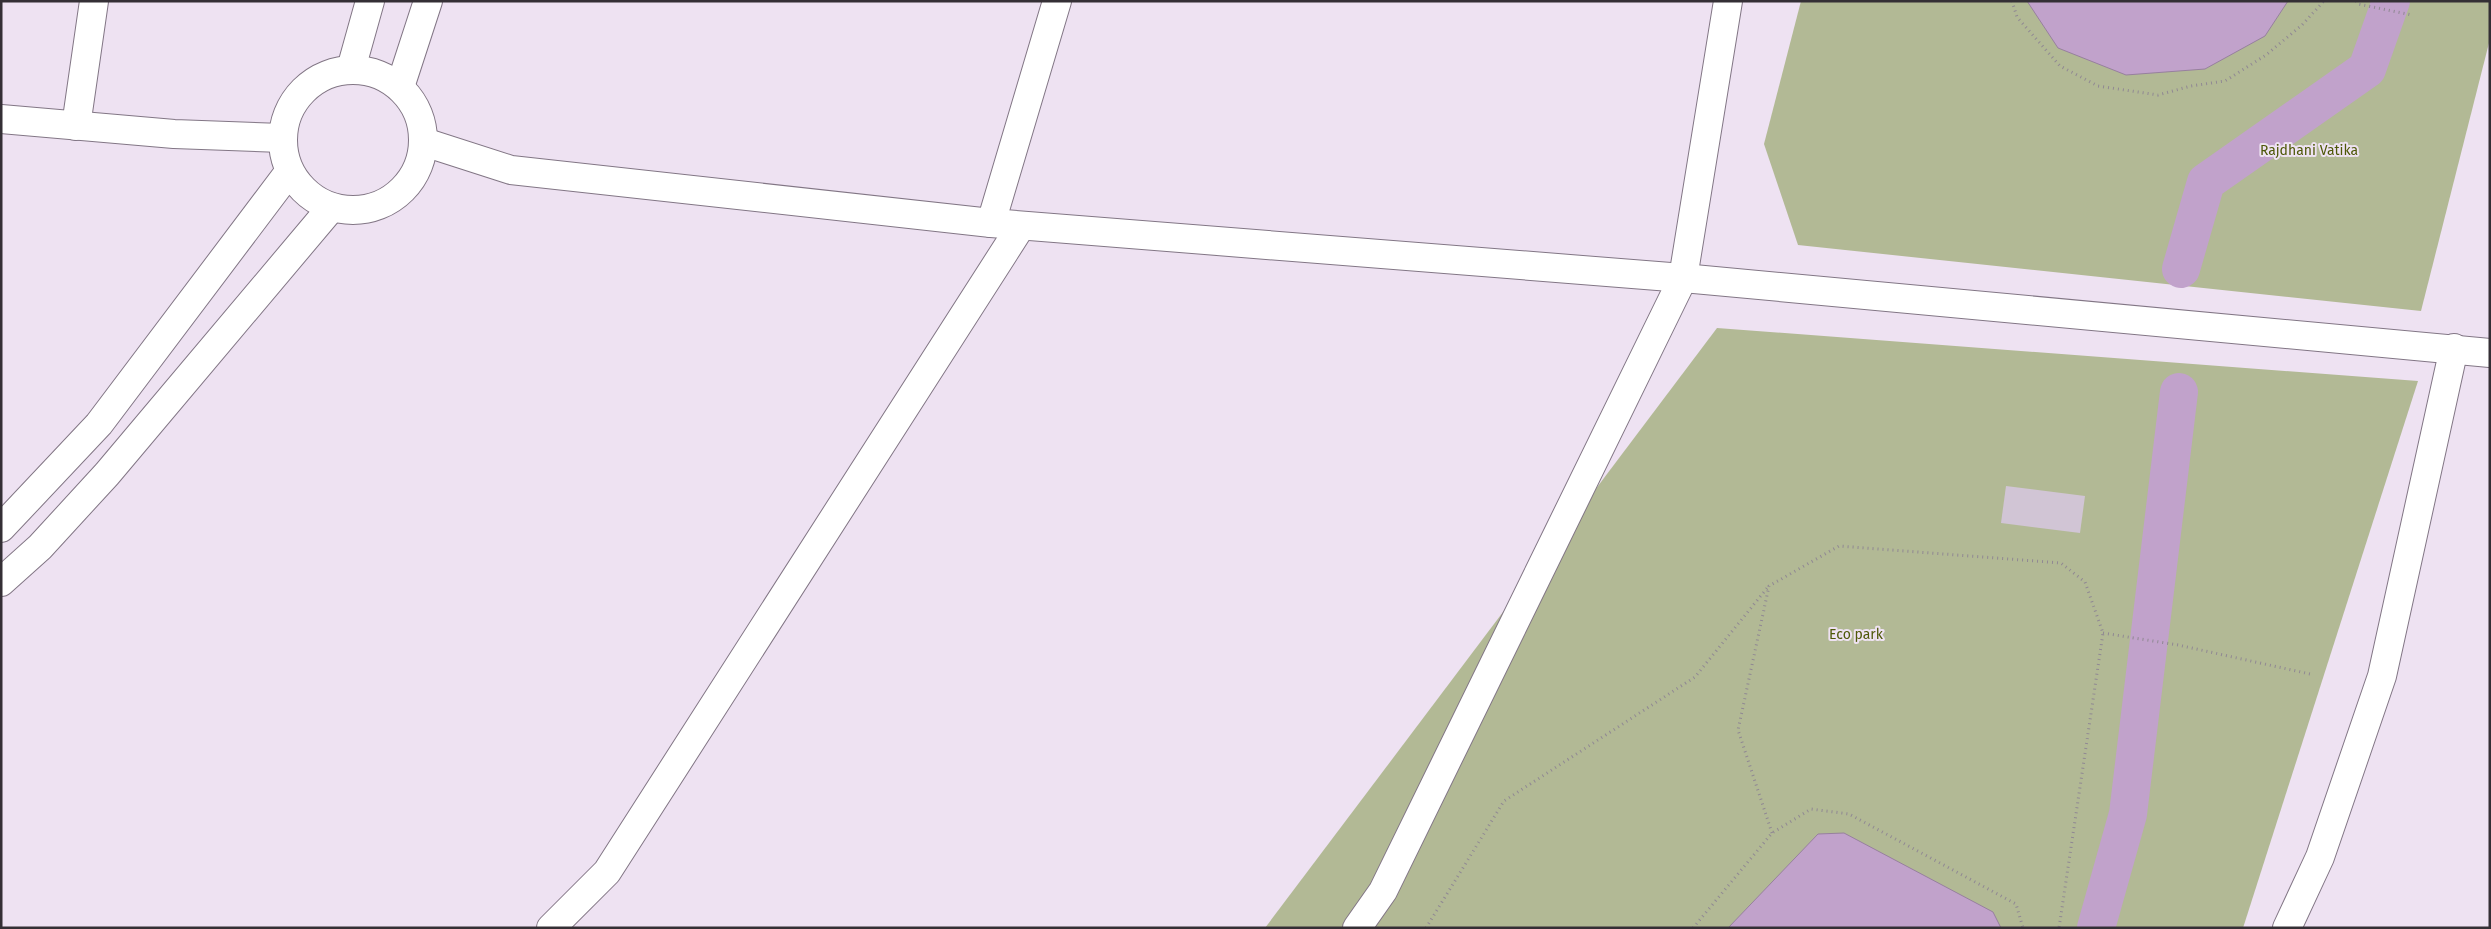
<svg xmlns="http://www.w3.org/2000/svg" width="2491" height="929" font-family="'Fira Sans',sans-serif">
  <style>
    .green { fill: #b2b995 }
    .water { fill: #c1a2cb; stroke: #97809e }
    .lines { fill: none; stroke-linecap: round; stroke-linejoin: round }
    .canal { stroke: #c1a2cb; stroke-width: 38 }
    .building { fill: #d1c5d5 }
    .minor-casing { stroke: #827685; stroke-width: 30 }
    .path { stroke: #908893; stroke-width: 3; stroke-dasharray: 1 4; stroke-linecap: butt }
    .minor { stroke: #fff; stroke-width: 28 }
    .labels { text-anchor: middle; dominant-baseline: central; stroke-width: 4; stroke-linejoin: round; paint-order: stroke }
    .park-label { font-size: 14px; fill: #4e5808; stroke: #eee2f2 }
  </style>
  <rect width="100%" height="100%" fill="#eee2f2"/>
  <g class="green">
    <path d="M1801 1H2490V39L2421 311 1798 245 1764 144Z"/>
    <path d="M1717 328 2418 381 2243 928H1265Z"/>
  </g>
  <g class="water">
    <path d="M2027 1H2288L2265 36 2205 69 2126 75 2058 48Z"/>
    <path d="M1844 833 1993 912 2001 928H1728L1818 834Z"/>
  </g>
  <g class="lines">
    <g class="canal">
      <path d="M2181 269 2206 182 2367 69 2391 1"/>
      <path d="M2096 928 2128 814 2179 392"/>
    </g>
  </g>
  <path class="building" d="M2006 486 2085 496 2080 533 2001 523Z"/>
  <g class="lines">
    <defs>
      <g id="minor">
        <path d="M351 69 370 1"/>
        <circle cx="353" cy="140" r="70"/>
        <path d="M400 87 428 1"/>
        <path d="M1 119 174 134 282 138"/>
        <path d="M76 126 94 1"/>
        <path d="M424 142 511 170 991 223 1683 278 2490 353"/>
        <path d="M991 223 1057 1"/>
        <path d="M1 528 99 424 289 172"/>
        <path d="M1 582 40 547 107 474 331 208"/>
        <path d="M551 928 607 872 1021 226"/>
        <path d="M1357 928 1383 891 1683 278 1728 1"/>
        <path d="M2287 928 2320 857 2382 676 2454 348"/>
      </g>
    </defs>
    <use href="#minor" class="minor-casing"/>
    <g class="path">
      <path d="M2012 1 2017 17 2060 66 2098 86 2158 95 2191 86 2225 81 2266 55 2302 25 2324 1"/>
      <path d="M2356 1 2358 4 2412 15"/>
      <path d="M2103 633 2178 645 2310 674"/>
      <path d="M1772 833 1738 730 1769 586 1839 546 2061 563 2085 582 2103 633 2059 928"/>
      <path d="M1426 928 1504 801 1695 677 1768 587"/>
      <path d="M1693 928 1772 833 1811 809 1849 814 2016 904 2023 928"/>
    </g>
    <use href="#minor" class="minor"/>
  </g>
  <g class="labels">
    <g class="park-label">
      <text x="2309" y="150">Rajdhani Vatika</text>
      <text x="1856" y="634">Eco park</text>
    </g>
  </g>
  <rect width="2491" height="929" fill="none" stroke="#342f35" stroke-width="5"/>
</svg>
